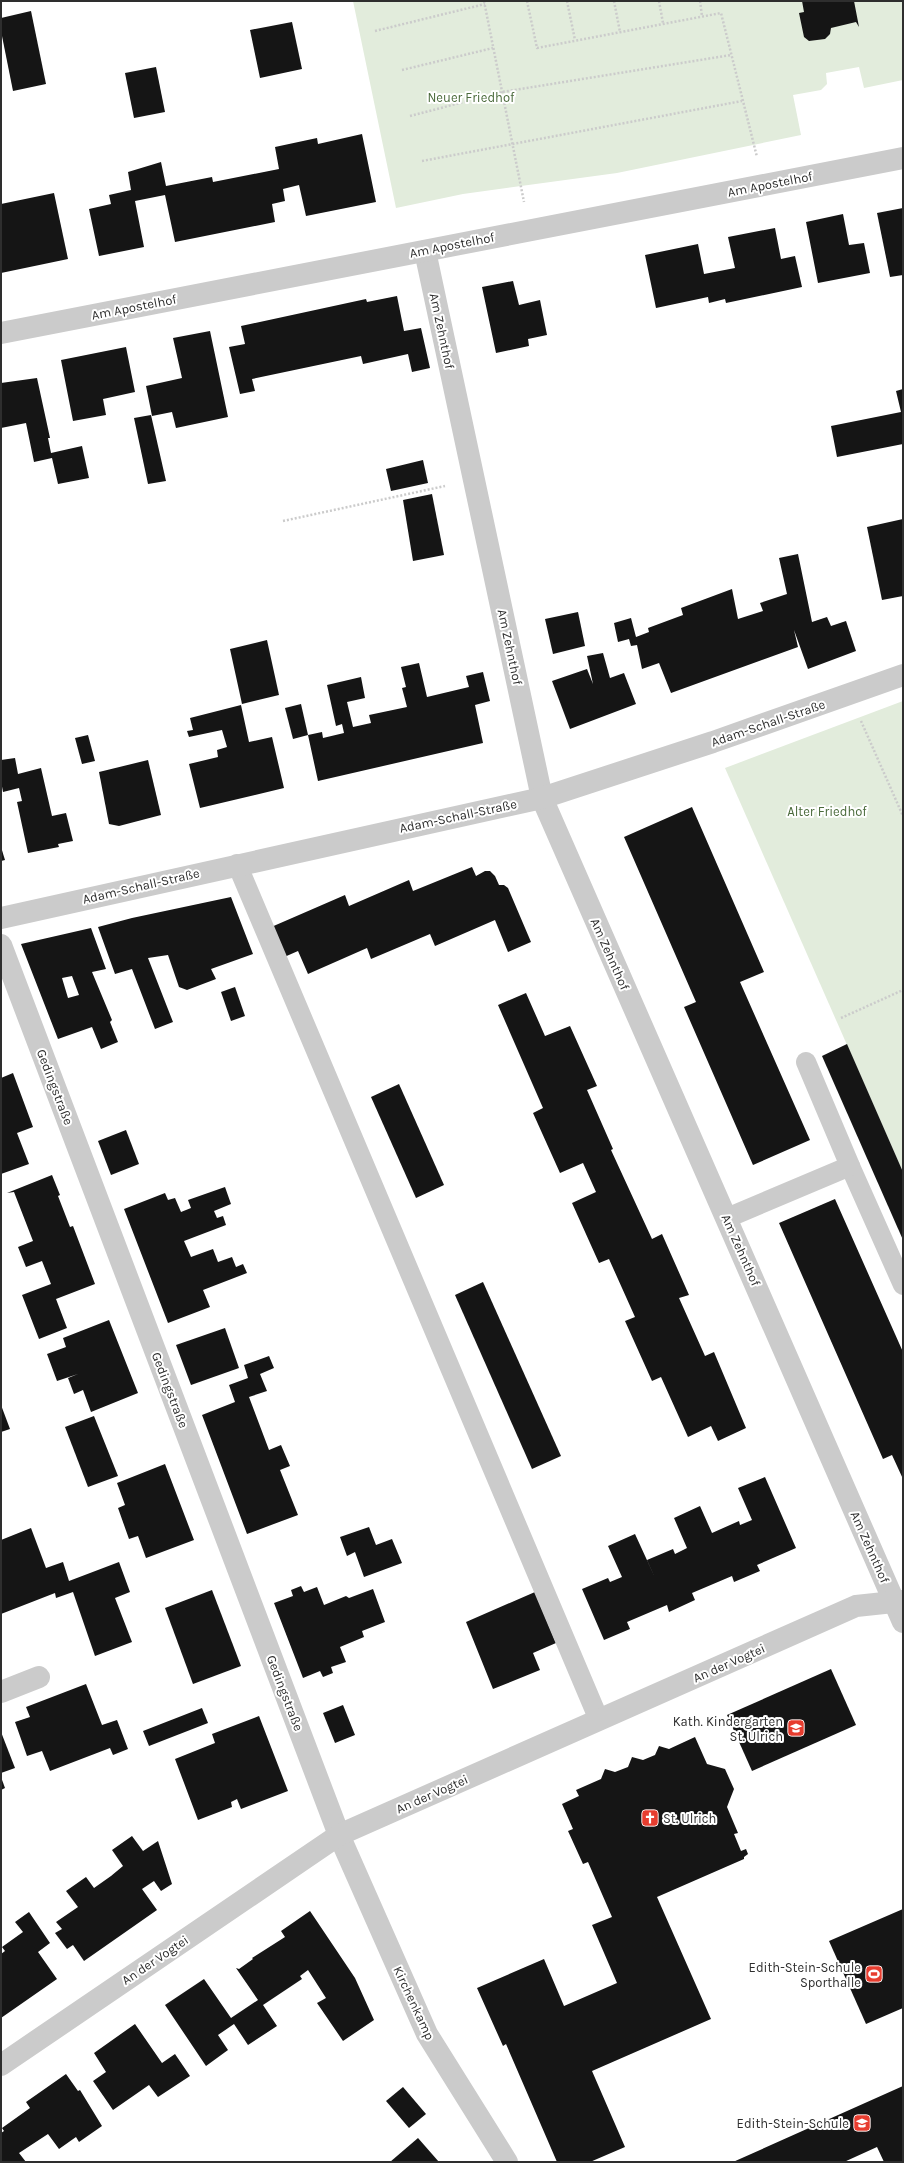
<svg xmlns="http://www.w3.org/2000/svg" width="904" height="2163" font-family="Karla,sans-serif">
  <style>
    .green { fill: #e2ecdc }
    .building { fill: #151515; fill-rule: evenodd }
    .lines { fill: none; stroke-linecap: round; stroke-linejoin: round }
    .path { stroke: #cbcbcb; stroke-width: 2.5; stroke-dasharray: 2 2; stroke-linecap: butt }
    .lane { stroke: #cbcbcb; stroke-width: 20 }
    .street { stroke: #cbcbcb; stroke-width: 22 }
    .labels { text-anchor: middle; dominant-baseline: central; stroke-width: 4; stroke-linejoin: round; paint-order: stroke }
    .park-label { font-size: 13px; fill: #4a6a3b; stroke: #fff }
    .street-label { font-size: 13px; fill: #2e2e2e; stroke: #fff }
    .poi-label { font-size: 13px; fill: #2e2e2e; stroke: #fff; text-anchor: end }
  </style>
  <rect width="100%" height="100%" fill="#fff"/>
  <g class="green">
    <path d="M353 1H903V80L864 88 859 67 826 73 827 84 821 90 793 95 801 135 617 173 463 194 396 208Z"/>
    <path d="M903 701V1172L725 768Z"/>
  </g>
  <g class="building">
    <path d="M802 1H854L859 27 856 22 831 28 830 34 825 39 809 41 804 37 799 13 804 12Z"/>
    <path d="M31 11 46 84 13 91 1 31V18Z"/>
    <path d="M292 22 302 69 260 78 250 30Z"/>
    <path d="M156 67 165 112 134 118 125 73Z"/>
    <path d="M362 134 376 202 306 216 299 185 283 189 285 201 272 204 275 222 175 242 165 195 135 201 144 247 99 256 89 209 111 204 109 195 131 190 128 172 161 162 166 186 212 177 213 182 279 169 275 147 317 138 318 144Z"/>
    <path d="M54 193 68 259 1 273V204Z"/>
    <path d="M903 208V275L890 277 877 213Z"/>
    <path d="M843 214 849 245 864 243 870 273 818 283 806 222Z"/>
    <path d="M775 228 781 259 795 256 802 287 726 303 725 299 709 303 708 297 656 308 645 255 698 244 704 274 735 268 728 237Z"/>
    <path d="M513 281 519 305 540 300 547 335 528 339 529 346 496 353 482 287Z"/>
    <path d="M397 296 404 331 421 328 430 368 412 372 408 354 363 364 361 356 252 379 255 391 240 394 229 347 245 344 241 326 366 299 367 302Z"/>
    <path d="M210 331 228 417 176 428 172 412 152 416 146 386 182 378 173 338Z"/>
    <path d="M126 347 135 392 103 399 106 415 73 421 61 360Z"/>
    <path d="M37 378 50 438H48L51 453 82 446 89 478 58 484 52 458 34 462 26 423 1 428V383Z"/>
    <path d="M903 389V444L837 457 831 426 901 412 896 391Z"/>
    <path d="M151 415 166 481 148 484 134 418Z"/>
    <path d="M423 460 428 483 391 491 386 469Z"/>
    <path d="M432 494 444 555 413 561 403 500Z"/>
    <path d="M903 519V596L882 600 867 527Z"/>
    <path d="M798 554 812 622 827 617 831 626 846 621 856 651 808 669 794 630 798 647 671 693 659 663 642 669 637 645 631 646 629 639 618 642 614 623 631 618 636 637 649 632 648 628 683 615 681 608 732 589 738 619 763 611 760 603 787 594 779 558Z"/>
    <path d="M578 612 585 646 553 654 545 619Z"/>
    <path d="M267 640 279 695 242 704 230 649Z"/>
    <path d="M603 653 610 678 624 673 636 704 570 729 552 681 587 669 593 684 587 656Z"/>
    <path d="M419 663 427 697 469 687 466 676 483 672 490 701 475 705 483 743 318 781 308 735 322 732 323 738 344 733 342 724 336 726 327 685 361 677 365 698 347 702 353 727 371 723 369 715 407 707 402 688 406 687 401 667Z"/>
    <path d="M301 704 308 735 293 739 285 708Z"/>
    <path d="M241 705 249 742 272 737 284 788 200 808 189 764 218 757 217 750 227 747 222 730 189 737 187 731 193 730 190 718Z"/>
    <path d="M88 735 95 761 82 764 75 738Z"/>
    <path d="M15 758 18 774 41 768 52 816 66 813 73 841 58 844 59 847 28 853 17 802 22 801 19 788 3 792 1 781V760Z"/>
    <path d="M148 760 161 815 119 826 109 824 99 772Z"/>
    <path d="M692 807 764 972 740 982 810 1140 753 1165 684 1007 696 1002 624 837Z"/>
    <path d="M1 847 5 860 1 861Z"/>
    <path d="M472 867 476 876 485 871H490L495 876 499 885H504L508 888 531 942 508 952 495 920 435 946 430 934 371 959 367 948 308 974 298 951 282 958 269 928 345 895 349 906 409 880 413 891Z"/>
    <path d="M231 897 253 954 211 969 216 979 187 990 179 987 168 955 148 958 173 1022 155 1029 132 969 115 974 98 927 132 918Z"/>
    <path d="M91 928 106 969 92 972 112 1020 110 1022 118 1042 101 1049 92 1027 58 1039 21 944ZM72 976 79 995 68 998 62 978Z"/>
    <path d="M235 987 245 1016 231 1021 221 992Z"/>
    <path d="M526 993 545 1036 570 1026 597 1086 587 1090 613 1149 611 1150 652 1239 662 1234 689 1295 679 1298 705 1356 714 1352 746 1428 718 1441 711 1426 688 1437 661 1377 652 1381 625 1321 635 1317 609 1259 599 1263 572 1203 596 1192 583 1163 560 1173 533 1113 543 1108 498 1005Z"/>
    <path d="M847 1044 903 1172V1240L822 1056Z"/>
    <path d="M13 1073 33 1127 17 1133 29 1164 1 1174V1078Z"/>
    <path d="M399 1084 444 1185 416 1198 371 1097Z"/>
    <path d="M126 1130 139 1164 111 1175 98 1141Z"/>
    <path d="M52 1175 60 1195 58 1196 70 1227 73 1226 95 1284 56 1299 67 1328 39 1339 22 1295 51 1284 42 1261 26 1267 18 1247 33 1241 14 1192 7 1193Z"/>
    <path d="M225 1187 231 1204 214 1211 217 1218 223 1216 226 1225 184 1241 191 1257 213 1249 218 1262 232 1257 236 1267 243 1264 247 1273 203 1290 210 1307 168 1323 124 1209 165 1193 168 1200 175 1198 181 1212 191 1208 188 1200Z"/>
    <path d="M835 1199 903 1352V1479L892 1455 883 1459 779 1223Z"/>
    <path d="M483 1282 561 1456 532 1469 455 1295Z"/>
    <path d="M109 1320 138 1393 91 1412 83 1390 74 1394 68 1378 78 1374 57 1381 47 1354 66 1347 63 1338Z"/>
    <path d="M225 1328 239 1368 191 1385 176 1345Z"/>
    <path d="M269 1356 274 1368 260 1374 267 1391 249 1397 269 1450 281 1445 290 1466 280 1470 298 1515 247 1534 202 1415 235 1402 229 1385 248 1378 244 1365Z"/>
    <path d="M1 1405 10 1429 1 1432Z"/>
    <path d="M94 1416 118 1476 88 1487 65 1427Z"/>
    <path d="M165 1464 194 1540 146 1558 138 1536 129 1539 118 1508 125 1505 117 1483Z"/>
    <path d="M765 1477 796 1548 757 1565 760 1571 734 1582 732 1576 692 1593 695 1600 669 1612 667 1605 627 1622 630 1629 604 1640 582 1589 608 1578 610 1582 622 1577 608 1546 635 1534 657 1582 647 1560 673 1549 675 1554 687 1548 674 1518 700 1506 712 1533 739 1521 740 1525 752 1520 738 1488Z"/>
    <path d="M369 1527 376 1545 392 1539 402 1563 364 1577 355 1552 347 1556 340 1537Z"/>
    <path d="M31 1528 46 1568 63 1562 69 1581 119 1562 130 1592 115 1598 132 1642 95 1656 73 1592 56 1598 55 1593 1 1614V1540Z"/>
    <path d="M301 1586 304 1592 317 1587 324 1605 346 1596 349 1598 373 1589 385 1622 362 1631 364 1637 340 1647 346 1662 331 1667 333 1673 323 1677 320 1671 303 1678 274 1603 293 1596 291 1590Z"/>
    <path d="M212 1590 241 1666 193 1684 165 1608Z"/>
    <path d="M535 1592 556 1643 533 1653 540 1670 493 1689 466 1622Z"/>
    <path d="M831 1669 856 1725 752 1771 727 1715Z"/>
    <path d="M86 1684 102 1725 117 1720 128 1749 113 1755 110 1748 50 1771 42 1751 27 1756 15 1722 30 1717 26 1707Z"/>
    <path d="M343 1705 355 1735 335 1743 323 1713Z"/>
    <path d="M202 1708 208 1723 149 1746 143 1731Z"/>
    <path d="M259 1716 288 1791 241 1809 237 1799 231 1802 232 1807 198 1820 175 1759 215 1743 212 1734Z"/>
    <path d="M1 1732 15 1768 1 1773Z"/>
    <path d="M695 1737 707 1764 725 1769 734 1789 727 1807 738 1833 734 1834 741 1851 746 1849 748 1854 744 1857V1859L657 1897 711 2019 592 2071 625 2147 590 2162H557L506 2044 503 2046 477 1988 544 1959 564 2006 617 1983 592 1925 612 1917 588 1862 583 1864 568 1831 573 1829 562 1804 579 1796 576 1790 601 1779 605 1769 615 1772 628 1767 632 1757 643 1760 655 1755 659 1746 669 1749Z"/>
    <path d="M1 1777 5 1788 1 1790Z"/>
    <path d="M132 1836 143 1851 158 1841 172 1884 161 1891 154 1881 142 1889 157 1910 84 1961 73 1945 67 1949 55 1933 62 1929 56 1922 78 1907 66 1891 86 1877 94 1888 111 1876 123 1866 112 1850Z"/>
    <path d="M903 1909V2008L866 2024 829 1941Z"/>
    <path d="M310 1911 355 1978 374 2020 343 2041 317 2003 326 1998 308 1970 300 1976 302 1979 263 2005 277 2026 248 2045 234 2024 218 2035 228 2050 206 2066 165 2005 204 1979 231 2018 258 2000 236 1968 239 1969 253 1959 252 1958 285 1937 281 1931Z"/>
    <path d="M29 1912 50 1943 38 1952 57 1979 1 2018V1954L5 1951 2 1947 23 1932 15 1922Z"/>
    <path d="M135 2024 162 2063 175 2054 190 2076 158 2097 149 2085 113 2110 93 2081 106 2072 94 2053Z"/>
    <path d="M66 2074 78 2091 80 2090 102 2126 79 2142 76 2137 59 2149 48 2134 19 2153 26 2162H1V2133L4 2131 2 2128 30 2108 26 2102Z"/>
    <path d="M903 2086V2162H884L877 2147 844 2162H733Z"/>
    <path d="M403 2087 426 2114 409 2128 386 2101Z"/>
    <path d="M418 2138 439 2162H390Z"/>
  </g>
  <g class="lines">
    <g class="path">
      <path d="M484 1 524 202"/>
      <path d="M527 1 537 48 721 13 757 157"/>
      <path d="M567 1 575 40"/>
      <path d="M614 1 620 32"/>
      <path d="M659 1 663 23"/>
      <path d="M700 1 702 16"/>
      <path d="M375 31 485 4"/>
      <path d="M402 70 493 48"/>
      <path d="M410 116 502 92 731 55"/>
      <path d="M422 161 742 101"/>
      <path d="M283 521 445 486"/>
      <path d="M861 721 903 816"/>
      <path d="M841 1018 903 990"/>
    </g>
    <g class="lane">
      <path d="M237 864 599 1720"/>
      <path d="M850 1166 903 1285"/>
      <path d="M727 1218 850 1166 806 1062"/>
    </g>
    <g class="street">
      <path d="M425 251 542 798 903 1622"/>
      <path d="M1 333 903 158"/>
      <path d="M1 918 542 798 713 742 903 675"/>
      <path d="M1 945 339 1835 427 2034 507 2162"/>
      <path d="M1 1692 39 1677"/>
      <path d="M1 2065 339 1835 856 1606 903 1601"/>
    </g>
  </g>
  <defs>
    <symbol id="school-square" viewBox="-11 -11 22 22"><rect x="-9" y="-9" width="18" height="18" rx="4" fill="#e73d2f" stroke="#fff"/><path d="M0-5L7-2L0 1L-7-2ZM-4 1L0 2.5L4 1V4Q0 6-4 4Z" fill="#fff"/></symbol>
    <symbol id="church-square" viewBox="-11 -11 22 22"><rect x="-9" y="-9" width="18" height="18" rx="4" fill="#e73d2f" stroke="#fff"/><path d="M-1.2-6h2.4v3.5h3.3v2.4h-3.3V6h-2.4V-.1h-3.3v-2.4h3.3Z" fill="#fff"/></symbol>
    <symbol id="stadium-square" viewBox="-11 -11 22 22"><rect x="-9" y="-9" width="18" height="18" rx="4" fill="#e73d2f" stroke="#fff"/><path d="M0-5a6.5 5 0 1 0 0 10a6.5 5 0 1 0 0-10ZM-3.5-1.8h7v3.6h-7Z" fill="#fff"/></symbol>
  </defs>
  <g fill-rule="evenodd">
    <use href="#school-square" x="786" y="1718" width="20" height="20"/>
    <use href="#church-square" x="640" y="1808" width="20" height="20"/>
    <use href="#stadium-square" x="864" y="1964" width="20" height="20"/>
    <use href="#school-square" x="852" y="2113" width="20" height="20"/>
  </g>
  <g class="labels">
    <g class="park-label">
      <text x="471" y="97">Neuer Friedhof</text>
      <text x="827" y="811">Alter Friedhof</text>
    </g>
    <g class="street-label">
      <text transform="translate(770 184) rotate(-11)">Am Apostelhof</text>
      <text transform="translate(452 245) rotate(-11)">Am Apostelhof</text>
      <text transform="translate(134 307) rotate(-11)">Am Apostelhof</text>
      <text transform="translate(442 331) rotate(78)">Am Zehnthof</text>
      <text transform="translate(510 647) rotate(78)">Am Zehnthof</text>
      <text transform="translate(768 723) rotate(-19)">Adam-Schall-Straße</text>
      <text transform="translate(458 816) rotate(-12)">Adam-Schall-Straße</text>
      <text transform="translate(141 886) rotate(-13)">Adam-Schall-Straße</text>
      <text transform="translate(610 954) rotate(66)">Am Zehnthof</text>
      <text transform="translate(55 1087) rotate(69)">Gedingstraße</text>
      <text transform="translate(741 1250) rotate(66)">Am Zehnthof</text>
      <text transform="translate(170 1390) rotate(69)">Gedingstraße</text>
      <text transform="translate(870 1547) rotate(66)">Am Zehnthof</text>
      <text transform="translate(729 1663) rotate(-24)">An der Vogtei</text>
      <text transform="translate(285 1693) rotate(69)">Gedingstraße</text>
      <text transform="translate(432 1794) rotate(-24)">An der Vogtei</text>
      <text transform="translate(155 1960) rotate(-34)">An der Vogtei</text>
      <text transform="translate(414 2003) rotate(65)">Kirchenkamp</text>
    </g>
    <g class="poi-label">
      <text x="783" y="1721">Kath. Kindergarten<tspan x="783" dy="15">St. Ulrich</tspan></text>
      <text x="663" y="1818" text-anchor="start">St. Ulrich</text>
      <text x="861" y="1967">Edith-Stein-Schule<tspan x="861" dy="15">Sporthalle</tspan></text>
      <text x="849" y="2123">Edith-Stein-Schule</text>
    </g>
  </g>
  <rect width="904" height="2163" fill="none" stroke="#2e2e2e" stroke-width="4"/>
</svg>
